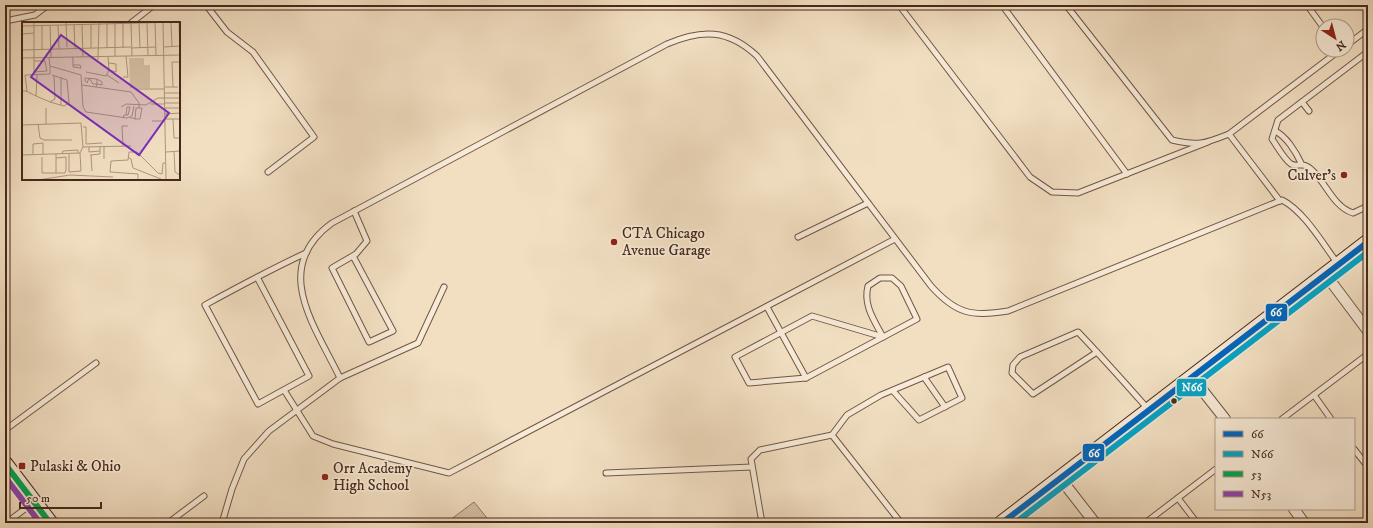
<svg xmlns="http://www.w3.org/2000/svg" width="1373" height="528" font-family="'IM FELL DW Pica',serif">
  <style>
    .green { fill: #d5c0a6; stroke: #8e7460 }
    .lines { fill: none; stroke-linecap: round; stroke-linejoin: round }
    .lane-casing { stroke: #715645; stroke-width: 7 }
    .street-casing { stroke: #715645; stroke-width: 12 }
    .secondary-casing { stroke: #46291b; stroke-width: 17 }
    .lane { stroke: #f7ead7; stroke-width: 5 }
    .street { stroke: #f7ead7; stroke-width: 10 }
    .secondary { stroke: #f7ead7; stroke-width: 15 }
    .bus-1-casing { stroke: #f7ead7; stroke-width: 9 }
    .bus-2-casing { stroke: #f7ead7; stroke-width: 9 }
    .bus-3-casing { stroke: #f7ead7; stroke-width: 9 }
    .bus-4-casing { stroke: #f7ead7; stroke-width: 9 }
    .bus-1 { stroke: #0065bd; stroke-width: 6 }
    .bus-2 { stroke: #04a3c5; stroke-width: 6 }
    .bus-3 { stroke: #00a651; stroke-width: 6 }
    .bus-4 { stroke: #8e44ad; stroke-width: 6 }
    .poi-dot { fill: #8f2418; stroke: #f7ead7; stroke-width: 1.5 }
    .bus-dot { fill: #46291b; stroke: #f7ead7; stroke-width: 1.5 }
    .labels { text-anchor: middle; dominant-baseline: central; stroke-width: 3.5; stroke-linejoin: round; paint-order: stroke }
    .poi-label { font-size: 15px; fill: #46291b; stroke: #f7ead7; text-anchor: start }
    .inset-road { fill: none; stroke: #ad967f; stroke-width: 1 }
    .view { fill: #7b2cbf; fill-opacity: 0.15; stroke: #7b2cbf; stroke-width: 2 }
    .inset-edge { fill: none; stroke: #46291b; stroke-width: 2 }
    .line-badge { stroke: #f7ead7; stroke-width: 1.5 }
    .badge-label { font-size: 11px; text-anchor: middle; font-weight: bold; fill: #fff }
  </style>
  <rect width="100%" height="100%" fill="#f2dfc2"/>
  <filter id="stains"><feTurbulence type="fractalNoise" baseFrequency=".005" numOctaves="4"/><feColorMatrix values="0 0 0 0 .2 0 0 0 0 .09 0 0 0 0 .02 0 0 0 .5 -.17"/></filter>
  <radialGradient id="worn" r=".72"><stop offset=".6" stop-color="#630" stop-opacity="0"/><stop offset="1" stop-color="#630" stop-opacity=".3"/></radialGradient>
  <path class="green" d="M474 502 491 523H446Z"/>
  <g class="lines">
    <defs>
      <g id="lane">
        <path d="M206 5 227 32 253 52 314 137 268 172"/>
        <path d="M899 5 1030 177 1052 192 1078 193 1208 142"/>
        <path d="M1002 5 1127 174"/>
        <path d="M1066 5 1172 140C1198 146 1204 144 1229 134"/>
        <path d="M1307 5 1323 27"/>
        <path d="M5 21 35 15 48 5"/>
        <path d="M131 23 154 5"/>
        <path d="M1347 45 1368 29"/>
        <path d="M1368 55 1365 54 1278 120 1272 139C1277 146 1284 159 1291 164 1299 168 1302 160 1313 171 1327 185 1334 207 1353 213L1368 206"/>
        <path d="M1302 102 1309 111"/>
        <path d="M1275 131C1286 136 1296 152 1301 163"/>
        <path d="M1280 201 1229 134 1340 50"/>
        <path d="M798 237 868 203"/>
        <path d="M353 256 393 331 369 342 332 268 356 254 367 241 354 211"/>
        <path d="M257 277 309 376 258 404 205 305C238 287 271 269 306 253"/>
        <path d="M767 307 806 378 917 319 901 286 892 278H880L868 286C863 305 874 320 883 337"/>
        <path d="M1097 352 1033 394 1012 373 1013 365 1020 357 1078 332C1102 357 1125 383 1148 409"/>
        <path d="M924 377 945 407"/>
        <path d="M340 378C315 326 270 268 332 223L667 44C702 29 728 29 757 56L931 286C956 314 972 317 1008 311L1282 200C1304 211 1323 244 1338 264"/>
        <path d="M806 378 749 383 735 357 812 316 883 337"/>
        <path d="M284 390 313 436 333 444 449 473 895 239"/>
        <path d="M1314 395 1331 419"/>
        <path d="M1282 419 1368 354"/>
        <path d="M5 430 96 363"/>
        <path d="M832 435 901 523"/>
        <path d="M1354 449 1368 467"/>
        <path d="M606 473 752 467"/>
        <path d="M1178 498 1197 523"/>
        <path d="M6 523 33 503"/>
        <path d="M168 523 204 496"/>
        <path d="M222 523 232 489 244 459 269 431 340 378 418 343 444 287"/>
        <path d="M762 523 751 459 760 450 832 435 847 415 881 395 948 367 962 398 919 420 893 391"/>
        <path d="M1145 523 1216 469"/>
      </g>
      <g id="street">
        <path d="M1326 275 1368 331"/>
        <path d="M1192 377 1225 419"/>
        <path d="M1060 478 1095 523"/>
        <path d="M1294 509 1304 523"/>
      </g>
      <g id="secondary">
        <path d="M5 464 50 523"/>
        <path d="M1002 523 1368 242"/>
      </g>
    </defs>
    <use href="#lane" class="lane-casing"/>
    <use href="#street" class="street-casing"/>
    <use href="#secondary" class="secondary-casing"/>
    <use href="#lane" class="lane"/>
    <use href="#street" class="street"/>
    <use href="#secondary" class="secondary"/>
    <defs>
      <path id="bus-1" d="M1002 523 1368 242"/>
      <path id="bus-2" d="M1015 523 1368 252"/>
      <path id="bus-3" d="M5 464 50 523"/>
      <path id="bus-4" d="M5 477 40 523"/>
    </defs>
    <use href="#bus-1" class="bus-1-casing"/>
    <use href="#bus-2" class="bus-2-casing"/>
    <use href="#bus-3" class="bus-3-casing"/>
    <use href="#bus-4" class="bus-4-casing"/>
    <use href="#bus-1" class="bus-1"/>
    <use href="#bus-2" class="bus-2"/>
    <use href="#bus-3" class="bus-3"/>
    <use href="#bus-4" class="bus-4"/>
  </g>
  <g class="poi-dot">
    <circle cx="1344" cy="175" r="4"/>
    <circle cx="614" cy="242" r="4"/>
    <rect x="18" y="462" width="8" height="8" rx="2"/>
    <circle cx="325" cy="477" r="4"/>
  </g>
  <circle class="bus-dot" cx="1174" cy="401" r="3.5"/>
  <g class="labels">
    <g class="poi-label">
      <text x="1336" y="175" text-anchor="end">Culver's</text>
      <text x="622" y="233">CTA Chicago<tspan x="622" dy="17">Avenue Garage</tspan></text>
      <text x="30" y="466">Pulaski &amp; Ohio</text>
      <text x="333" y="468">Orr Academy<tspan x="333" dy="17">High School</tspan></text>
    </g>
  </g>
  <g transform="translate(22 22)">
    <rect width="158" height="158" fill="#f2dfc2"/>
    <path d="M107 36H122V43H128V66H108Z" fill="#d5c0a6"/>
    <path class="inset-road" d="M12 0V50L25 49 23 39H12M44 0 45 25M85 0V26M101 0V26M117 0 118 26M133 0 134 33M141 0 144 158M149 0 150 24M157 0 158 35M93 1V34M109 1 110 34M125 1 126 33M69 2V26M20 3V27M28 3 29 36M36 3 37 27M52 3 53 27M60 3 61 35M0 4 158 0M0 12 12 11M142 25 158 24M109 26 134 25M0 28 109 25M50 35 51 37V45L59 46 58 43H51M0 36 158 33M27 36 28 44 59 53 61 85 64 90 105 96 110 94 112 84M76 38 77 0M87 41 94 42V50L87 48M64 50 84 54 87 48 86 34M85 53 97 61M39 55V83M101 55H106L104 34M60 63 109 70 117 81V86M74 65 75 62V57L63 56V59L65 61 67 56 71 62H75L80 63V60L75 57M143 65H156M151 65 150 40H158M114 67H142M0 69H5L3 53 28 52V44M4 69 14 74 15 53M143 71H158M14 74 28 80 33 77 32 54M28 80 42 84 47 81 45 58 30 53M143 81H158M129 82H142M99 85 104 82 124 83 136 76H158M24 86V102M143 86H158M143 92 158 91M101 96 102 93H106L108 85H105L104 93M108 96H111L113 97H118L120 86H114L113 97M143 97H158M151 97 152 116H158M130 99H143M16 102 18 116 22 118H50M0 103 59 101 61 125 58 131 0 133M61 105H64V122L80 121M101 124 100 104H106M61 125 109 124M67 125V130L78 129V124M152 129 153 150 158 153M144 130 158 129M11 132V122L21 121V132M40 132 41 129 56 128V131M47 132V150L59 149 58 131M68 133 78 132V129M69 133 70 149M20 135V151H34V132M106 135 109 137 111 146 139 157M34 136 44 135V148L43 151H34M82 137V124M16 158 48 153 91 155M116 158V152L88 150 89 139 106 138 107 130H115L136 151 140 152 141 141H144"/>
    <path class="view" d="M39 13 147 91 117 133 9 55Z"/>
    <rect width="158" height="158" class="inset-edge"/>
  </g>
  <g class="line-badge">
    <rect x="1265" y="303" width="23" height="19" rx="4" fill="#0065bd"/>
    <rect x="1176" y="378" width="31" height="19" rx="4" fill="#04a3c5"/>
    <rect x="1082" y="443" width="23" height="19" rx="4" fill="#0065bd"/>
  </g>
  <g class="badge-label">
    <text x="1276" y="316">66</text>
    <text x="1192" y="391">N66</text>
    <text x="1094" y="457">66</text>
  </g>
  <rect width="1373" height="528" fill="none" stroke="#f2dfc2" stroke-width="20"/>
  <rect x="6" y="6" width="1361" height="516" fill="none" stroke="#46291b" stroke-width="2"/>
  <rect x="10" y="10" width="1353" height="508" fill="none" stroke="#46291b"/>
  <rect x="1215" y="418" width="140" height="92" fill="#f7ead7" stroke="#b09d8c"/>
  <rect x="1223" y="431" width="20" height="6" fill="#0065bd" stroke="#b09d8c"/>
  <text x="1251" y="438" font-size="12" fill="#46291b">66</text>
  <rect x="1223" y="451" width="20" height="6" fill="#04a3c5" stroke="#b09d8c"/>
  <text x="1251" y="458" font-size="12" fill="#46291b">N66</text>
  <rect x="1223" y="471" width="20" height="6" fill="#00a651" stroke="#b09d8c"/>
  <text x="1251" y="478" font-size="12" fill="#46291b">53</text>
  <rect x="1223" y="491" width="20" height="6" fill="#8e44ad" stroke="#b09d8c"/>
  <text x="1251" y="498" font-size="12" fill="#46291b">N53</text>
  <g transform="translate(1335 38) rotate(144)"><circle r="19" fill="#f7ead7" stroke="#b09d8c"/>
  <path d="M0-3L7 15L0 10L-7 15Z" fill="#8f2418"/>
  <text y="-6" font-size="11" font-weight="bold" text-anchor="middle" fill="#46291b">N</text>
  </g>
  <path d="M20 502v6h81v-6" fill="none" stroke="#46291b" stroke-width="2"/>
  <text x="26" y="502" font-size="12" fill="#46291b" stroke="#f7ead7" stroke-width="3" paint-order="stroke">50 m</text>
  <rect width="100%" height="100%" filter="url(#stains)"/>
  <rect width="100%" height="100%" fill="url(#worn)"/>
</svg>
